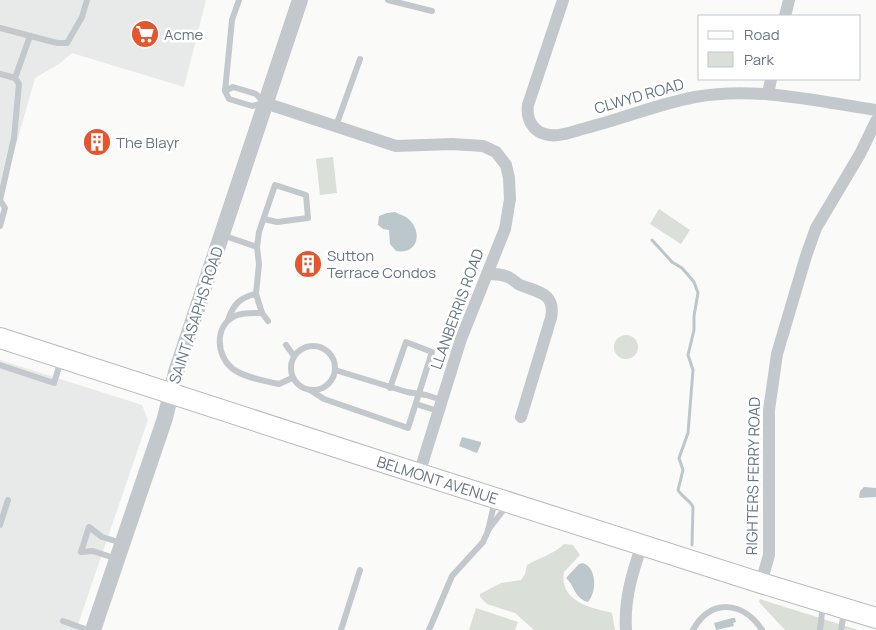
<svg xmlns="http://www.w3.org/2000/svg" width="876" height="630" font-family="Manrope,sans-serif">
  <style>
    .built { fill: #e8e9e9 }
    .green { fill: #dadfd7 }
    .water { fill: #bbc7cb }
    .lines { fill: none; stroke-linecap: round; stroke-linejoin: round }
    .stream { stroke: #bbc7cb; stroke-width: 3 }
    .primary-casing { stroke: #b5babe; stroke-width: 22 }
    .service { stroke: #c3c8cc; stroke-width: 6 }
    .minor { stroke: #c3c8cc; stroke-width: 12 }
    .tertiary { stroke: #c3c8cc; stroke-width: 16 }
    .primary { stroke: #fff; stroke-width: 20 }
    .labels { text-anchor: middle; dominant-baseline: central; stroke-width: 5; stroke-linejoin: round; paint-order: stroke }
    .poi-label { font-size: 15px; fill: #657683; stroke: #fff; text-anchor: start }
    .street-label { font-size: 15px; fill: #657683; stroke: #fff }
  </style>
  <rect width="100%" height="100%" fill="#fafaf8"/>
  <g class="built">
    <path d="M0 0H206L184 87 72 53 59 64 35 78 0 202Z"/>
    <path d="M0 360 142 405 148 420 76 630H0Z"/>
  </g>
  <g class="green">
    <path d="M333 157 337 193 320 195 316 159Z"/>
    <path d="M659 209 690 230 681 244 650 224Z"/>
    <circle cx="626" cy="347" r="12"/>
    <path d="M564 544 573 545 580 555 564 572C560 594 578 604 597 609 602 611 607 611 612 613L615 630H534L515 613 487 604 480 597V594L501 583 521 580 525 574 527 565C540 557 553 555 564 544Z"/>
    <path d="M760 599 858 630H785L759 602Z"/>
    <path d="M476 608 518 622 515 630H469Z"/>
  </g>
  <g class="water">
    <path d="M395 212C398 214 403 215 406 217 423 229 420 255 396 251L390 244 389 230 383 229 378 225 379 216 387 213Z"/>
    <path d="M462 437 481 442V444L477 453 459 446Z"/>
    <path d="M864 487 876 488V497L859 498 860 491Z"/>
    <path d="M583 563C597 568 597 592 588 602 574 598 575 586 566 578L579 564Z"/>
    <path d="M732 618H735L736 622 733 623 734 626 716 630 714 623Z"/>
  </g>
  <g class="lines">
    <path class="stream" d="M652 240 672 262 682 268 694 282 698 293 694 316V330L688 355 693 370 688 433 679 458 683 470 678 490C682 497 690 500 693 507L692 545"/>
    <defs>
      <g id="primary">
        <path id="s1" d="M0 338 373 459 761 583 876 618"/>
      </g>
    </defs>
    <use href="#primary" class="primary-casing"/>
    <g class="service">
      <path d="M239 0 232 20 225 91 229 99 252 106 264 103"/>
      <path d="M388 0 432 11"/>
      <path d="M0 28 57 43H67L82 17 87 0"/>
      <path d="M0 74 15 78 19 84 14 138 0 200"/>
      <path d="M15 78 30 36"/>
      <path d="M225 91 233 87 256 94 264 102"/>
      <path d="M336 126 360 59"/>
      <path d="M0 200 5 208 0 226"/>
      <path d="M222 235 257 247 259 264 256 294 262 313 268 321"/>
      <path d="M257 247 259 232 275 185 306 195 308 218 277 222 264 219"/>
      <path d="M262 313C254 313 242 312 235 316 214 326 216 356 233 369 244 377 261 380 274 383L279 384 292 378"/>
      <path d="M228 320C233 305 240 297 256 294"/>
      <path d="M286 345 294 356"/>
      <circle cx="313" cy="368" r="22"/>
      <path d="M0 365 54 383 61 360"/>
      <path d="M335 370 407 392 426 395 442 400"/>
      <path d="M310 390 324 399 408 428 432 352 406 342 390 388"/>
      <path d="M416 404 438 411"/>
      <path d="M0 525 8 500"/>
      <path d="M488 530 502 512 509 506"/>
      <path d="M117 559 93 551 81 552 89 527 102 537 122 543"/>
      <path d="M63 621 88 630"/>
      <path d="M341 630 360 570"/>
      <path d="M429 630 452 576 483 542 488 531 495 500"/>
      <path d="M693 630C711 598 743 601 762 630"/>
      <path d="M820 630 823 604"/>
      <path d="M841 630 844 612"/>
    </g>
    <g class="minor">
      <path d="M563 0 528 105C526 119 533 133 549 135 560 137 574 131 586 128 622 119 658 104 695 97 755 86 817 101 876 110"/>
      <path d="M785 16 789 0"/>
      <path d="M768 94 771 79"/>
      <path d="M265 103 396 146 452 144 483 146 496 152 506 165 509 178 510 199 505 229 461 339 419 474"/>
      <path d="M487 274C495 274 503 274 510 278 514 280 516 283 520 285 538 292 556 293 551 318L521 417"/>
      <path d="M761 583 769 555V410L777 354 806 256 816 228 860 154 876 121"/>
      <path d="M626 630C624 600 632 573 642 545"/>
    </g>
    <path class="tertiary" d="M93 630 165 418 176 372 300 0"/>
    <use href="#primary" class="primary"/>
  </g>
  <defs>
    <symbol id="supermarket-disc" viewBox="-11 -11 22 22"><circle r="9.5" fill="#e4572e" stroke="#fff"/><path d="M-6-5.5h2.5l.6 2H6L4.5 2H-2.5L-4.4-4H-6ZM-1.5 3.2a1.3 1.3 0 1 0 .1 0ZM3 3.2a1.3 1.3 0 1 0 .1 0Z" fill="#fff"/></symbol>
    <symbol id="building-disc" viewBox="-11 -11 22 22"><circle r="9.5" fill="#e4572e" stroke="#fff"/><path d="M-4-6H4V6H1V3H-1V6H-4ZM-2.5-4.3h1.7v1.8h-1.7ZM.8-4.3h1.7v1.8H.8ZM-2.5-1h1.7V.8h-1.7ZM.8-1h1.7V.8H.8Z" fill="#fff"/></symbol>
  </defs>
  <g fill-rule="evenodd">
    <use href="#supermarket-disc" x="129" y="18" width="32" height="32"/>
    <use href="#building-disc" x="81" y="126" width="32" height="32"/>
    <use href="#building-disc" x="292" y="248" width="32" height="32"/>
  </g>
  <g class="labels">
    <g class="poi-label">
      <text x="164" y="34">Acme</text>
      <text x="116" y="142">The Blayr</text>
      <text x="327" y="255">Sutton<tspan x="327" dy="17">Terrace Condos</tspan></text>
    </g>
    <g class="street-label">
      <text transform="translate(639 96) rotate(-16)">CLWYD ROAD</text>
      <text transform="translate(457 309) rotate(-70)">LLANBERRIS ROAD</text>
      <text transform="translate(196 315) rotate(-72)">SAINT ASAPHS ROAD</text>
      <text transform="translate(753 476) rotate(-89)">RIGHTERS FERRY ROAD</text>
      <text stroke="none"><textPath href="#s1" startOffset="460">BELMONT AVENUE</textPath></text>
    </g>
  </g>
  <rect x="698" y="15" width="162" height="65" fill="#ffffff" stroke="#c1c8cd"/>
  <rect x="708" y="31" width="25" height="8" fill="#ffffff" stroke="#c1c8cd"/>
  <text x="744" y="40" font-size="15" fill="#657683">Road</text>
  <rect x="708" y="52" width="25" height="15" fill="#dadfd7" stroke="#c1c8cd"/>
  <text x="744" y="65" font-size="15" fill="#657683">Park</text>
</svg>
